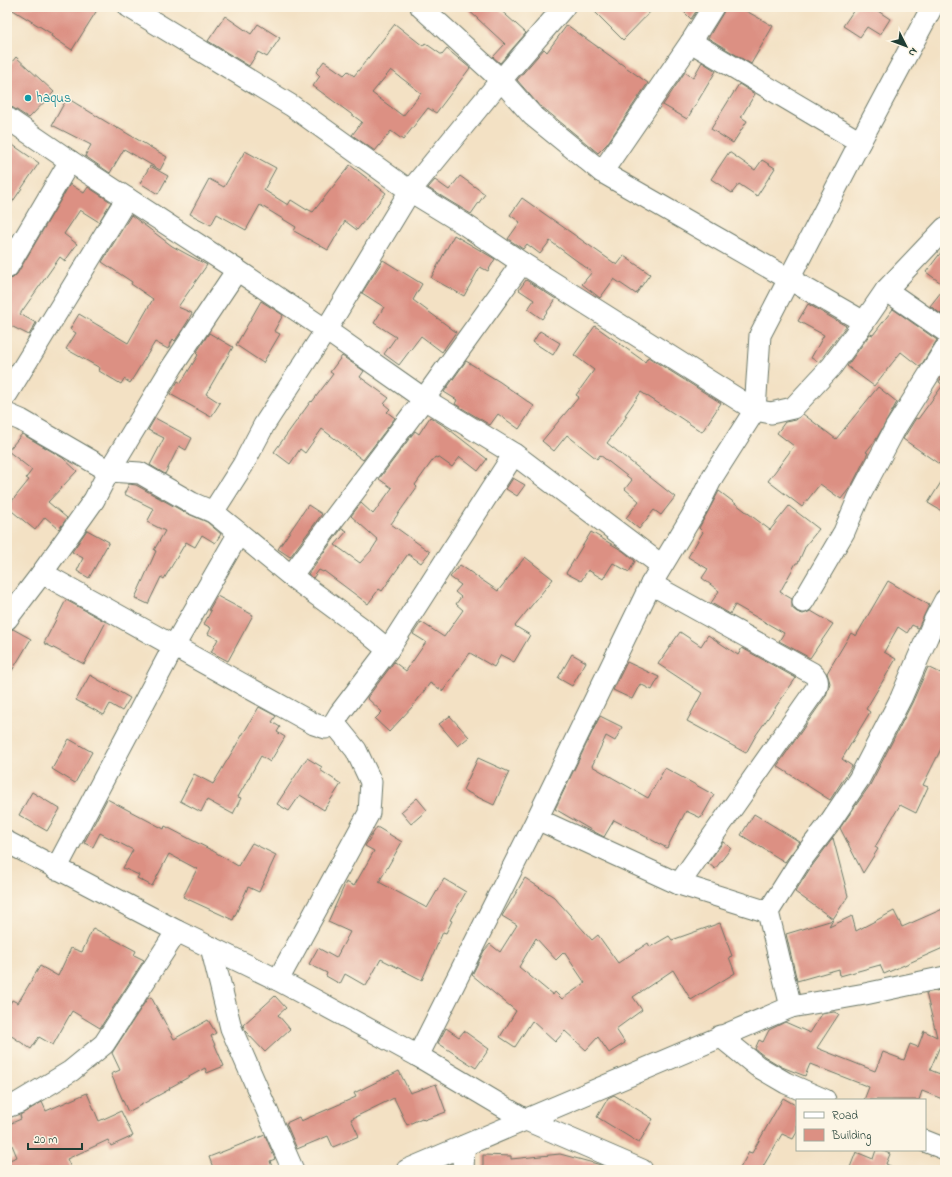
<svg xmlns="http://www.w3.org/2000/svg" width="952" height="1177" font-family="'Indie Flower',sans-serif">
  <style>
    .building { fill: #dc9083; fill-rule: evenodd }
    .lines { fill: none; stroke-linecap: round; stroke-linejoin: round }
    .street-casing { stroke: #697666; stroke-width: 23 }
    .street { stroke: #fff; stroke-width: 21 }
    .culture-dot { fill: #0f9aa8; stroke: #fcf5e5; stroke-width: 1.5 }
    .labels { text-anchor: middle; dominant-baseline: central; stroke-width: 3; stroke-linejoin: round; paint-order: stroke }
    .culture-label { font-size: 14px; fill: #0d838f; stroke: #fcf5e5; text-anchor: start }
  </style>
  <rect width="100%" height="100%" fill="#fcf5e5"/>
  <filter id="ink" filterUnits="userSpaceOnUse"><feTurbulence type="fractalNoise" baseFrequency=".025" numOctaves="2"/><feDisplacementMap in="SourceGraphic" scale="8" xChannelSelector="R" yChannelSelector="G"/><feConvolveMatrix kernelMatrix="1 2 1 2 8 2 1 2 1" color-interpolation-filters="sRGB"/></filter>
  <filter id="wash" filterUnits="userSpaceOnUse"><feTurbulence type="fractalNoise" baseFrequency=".012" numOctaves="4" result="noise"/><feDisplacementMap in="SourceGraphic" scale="16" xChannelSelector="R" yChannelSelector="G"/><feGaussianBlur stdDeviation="0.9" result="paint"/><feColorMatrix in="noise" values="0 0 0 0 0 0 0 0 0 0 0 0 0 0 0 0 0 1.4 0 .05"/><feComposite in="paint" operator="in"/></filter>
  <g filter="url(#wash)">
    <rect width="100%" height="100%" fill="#f3e1c4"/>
    <g id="blocks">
      <g class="building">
        <path d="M8 7H99L72 50 51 36 52 34Z"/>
        <path d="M465 7H497L526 33 500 63 493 57 505 44Z"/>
        <path d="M590 7H655L623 40Z"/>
        <path d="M679 7H699L691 19Z"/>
        <path d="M725 7H739L773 26 751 64 708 38 723 13Z"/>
        <path d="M856 7H872L890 19 880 35 867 27 860 37 843 26Z"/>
        <path d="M225 16 251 34 258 24 280 38 267 57 258 52 249 66 208 41Z"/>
        <path d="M395 24 423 46 425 43 442 55 447 49 470 68 436 113 428 108 403 140 391 131 375 151 352 135 362 122 313 86 320 76 316 72 324 61 344 75 348 71 354 76ZM391 70 421 93 403 116 372 93Z"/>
        <path d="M567 25 648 83 607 144 598 153 536 102 517 80 544 49 547 52Z"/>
        <path d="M16 57 54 92 29 118 7 104V68Z"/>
        <path d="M702 62 716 71 687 119 663 105 685 72 693 78Z"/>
        <path d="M739 84 755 94 741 117 747 121 733 143 711 129Z"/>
        <path d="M67 98 118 129V128L167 157 160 170 124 149 110 173 85 156 91 145 52 125Z"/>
        <path d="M7 141 39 163 7 210Z"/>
        <path d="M245 151 276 168 264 190 288 205 291 200 307 210V209L313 212 350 165 386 193 357 230 345 221 328 250 294 231 296 227 260 205 246 230 217 214 211 225 190 214 209 179 224 187Z"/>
        <path d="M729 152 755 170 762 160 775 168 757 196 739 184 732 193 711 179Z"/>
        <path d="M150 166 168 176 158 194 140 183Z"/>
        <path d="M460 176 485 194 471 214 428 188 435 180 449 190Z"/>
        <path d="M70 184 84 193 88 187 111 202 99 222 80 210 64 234 77 244 65 261 60 257 20 314 36 323 29 335 11 326 7 332V283L10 279 13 278 17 274Z"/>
        <path d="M522 198 617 265 624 256 650 274 636 294 614 279 600 298 582 284 592 272 550 241 540 254 527 244 523 249 508 239 520 222 510 215Z"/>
        <path d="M131 215 172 246 207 265 178 307 192 313 188 321 175 341 173 339 168 349 155 342 130 383 124 379 121 384 99 371 100 368 66 349 76 333 70 329 79 314 128 343 153 299 131 284 132 282 102 262Z"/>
        <path d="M454 235 495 259 488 271 480 267 464 296 431 278Z"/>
        <path d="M945 247V286L926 272Z"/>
        <path d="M383 260 422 284 413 300 456 332 442 352 421 336 399 365 384 354 396 337 374 323 384 307 362 293Z"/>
        <path d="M526 280 556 299 542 319 528 309 534 300 519 290Z"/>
        <path d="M945 287V309L941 314 930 306Z"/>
        <path d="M261 301 283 315 274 331 280 334 263 363 236 345Z"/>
        <path d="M808 304 846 326 819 362 811 358 824 335 798 321Z"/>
        <path d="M893 309 937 340 920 367 901 352 874 386 847 366 870 334 873 335Z"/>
        <path d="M595 326 645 362 648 357 721 403 702 432 641 392 625 415 627 416 607 443 675 497 661 515 654 510 639 529 626 518 639 501 625 489 632 480 600 455 597 459 567 435 554 451 542 441 579 397 576 395 594 370 574 355Z"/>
        <path d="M540 331 560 343 553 355 533 342Z"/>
        <path d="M209 333 233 347 206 394 220 403 211 417 170 394 178 381 181 383 198 355 196 353Z"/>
        <path d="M342 356 364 371 360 377 389 398 384 404 390 409 387 412 395 418 363 460 322 429 305 453 300 449 290 464 274 452 311 401 312 402 333 374 330 372Z"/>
        <path d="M466 361 500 382 534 406 519 429 498 414 490 425 455 404 457 400 444 392Z"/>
        <path d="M945 372V468L903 439 916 418 918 419 943 385 939 382Z"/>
        <path d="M878 387 897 402 877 438 866 452 868 453 852 485 841 499 820 484 802 507 768 481 794 446 777 433 785 422 796 420 803 414 836 439Z"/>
        <path d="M430 417 446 427 487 459 478 471 460 457 452 467 438 457 437 458 435 457 415 485 417 487 391 524 430 552 421 563 408 554 382 591 379 589 368 604 324 571 323 572 319 570 313 578 308 574 342 528 347 531 335 545 360 563 371 551 378 540 351 516 361 503 373 514 392 488 379 479 415 431 419 434Z"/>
        <path d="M155 418 192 438 186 450 179 446 165 474 150 465 164 438 148 430Z"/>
        <path d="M22 434 63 458 77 471 48 502 67 518 59 529 45 517 35 530 7 507 29 480 26 478 32 470 8 451Z"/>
        <path d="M945 476V513L928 503Z"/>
        <path d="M513 478 525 485 517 496 506 489Z"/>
        <path d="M129 484 136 485 186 513 207 522 221 534 215 543 202 535 195 547 186 542 164 579 161 577 148 604 135 598 156 551 154 550 165 531 147 522 154 509 124 494Z"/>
        <path d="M719 491 770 530 789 506 819 529 806 545 798 563H796L780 592 792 599V608L797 612 803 614 811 611 833 624 810 658 779 641 784 633 735 605 730 614 711 603 719 591 702 578 708 569 688 557 703 532 699 528Z"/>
        <path d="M308 505 322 514 290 557 278 549Z"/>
        <path d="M87 530 109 542 89 578 77 571 83 558 72 552Z"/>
        <path d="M591 532 623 551 635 561 629 572 613 563 603 579 588 570 581 581 566 573Z"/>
        <path d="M525 557 553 579 515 626 530 635 514 662 501 655 494 667 470 653 443 691 430 683 413 706 389 732 375 719 382 712 367 698 394 662 406 671 426 642 413 634 421 622 444 637 463 610 456 604 461 597 455 592 461 585 450 577 460 565 498 591Z"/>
        <path d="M888 581 929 605 918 628 912 625 907 633 898 627 884 652 896 659 866 709 870 712 842 759 852 766 830 800 777 766 826 696 830 683 827 673 851 633 856 636Z"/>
        <path d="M217 596 253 615 228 661 211 652 218 639 208 634 211 628 204 624 211 611 209 610Z"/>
        <path d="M66 600 106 622 84 664 44 643Z"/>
        <path d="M945 626V644L939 640Z"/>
        <path d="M13 629 31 639 7 679V631Z"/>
        <path d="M680 632 701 646 708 635 738 655 742 648 796 678 756 735 746 753 687 721 702 693 658 664Z"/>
        <path d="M572 654 586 662 572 686 558 678Z"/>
        <path d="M627 662 659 677 652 690 640 684 632 699 613 690Z"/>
        <path d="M928 667 945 675V741L923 785 928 787 916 813 900 805 875 847 878 849 863 873 840 828 870 785 912 703Z"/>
        <path d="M90 675 130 698 122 711 110 704 104 715 76 700Z"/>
        <path d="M259 707 276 716 272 722 280 727 277 732 285 737 270 762 261 756 238 797 241 798 233 814 207 800 201 812 180 801 194 774 213 784Z"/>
        <path d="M450 716 469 737 458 746 439 724Z"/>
        <path d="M600 716 622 727 615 741 606 736 592 766 648 798 665 768 714 795 701 818 686 811 667 848 614 820 604 837 591 830 555 809Z"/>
        <path d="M69 739 92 752 75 783 52 769Z"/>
        <path d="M307 758 322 767 320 770 341 784 324 810 300 795 289 811 277 804Z"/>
        <path d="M478 758 509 772 494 805 463 790Z"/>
        <path d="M32 792 60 809 47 831 19 815Z"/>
        <path d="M417 798 427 810 411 824 401 812Z"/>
        <path d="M107 799 164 829 165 826 213 851 238 866 252 843 276 855 259 892 248 887 233 920 183 897 197 869 169 854 152 886 137 878 139 875 123 868 133 850 100 833 93 847 84 843Z"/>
        <path d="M754 814 800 842 785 862 741 835Z"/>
        <path d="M377 827 402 842 379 882 427 908 444 879 466 892 450 920 452 921 446 933 443 932 422 980 381 959 366 986 345 974 340 984 326 976 327 973 309 964 318 948 336 958 350 932 328 922 346 882 354 886 374 851 365 846Z"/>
        <path d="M833 838 848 896 833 919 795 892 809 870Z"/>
        <path d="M723 842 731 848 715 869 708 863Z"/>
        <path d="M525 878 554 897 592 940 598 935 618 963 648 943 650 947 669 936 672 940 720 923 732 956 729 957 735 973 691 1000 673 970 633 997 642 1010 616 1029 625 1043 609 1053 598 1037 586 1050 565 1031 555 1042 532 1021 515 1047 500 1037 516 1011 472 975 484 951 490 944 500 952 517 925 502 916ZM536 938 556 960 564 952 585 983 562 999 555 992 553 995 519 967Z"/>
        <path d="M945 908V951L943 948 884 974 880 965 840 976 839 969 797 981 786 934 833 920 829 927 852 916 856 931 894 911 902 927Z"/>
        <path d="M93 928 136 951 134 955 144 960 100 1028 72 1011 53 1045 39 1037 31 1049 7 1033V1009L12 1000 18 1003 40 966 58 976 71 948 82 952Z"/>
        <path d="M945 989V1046L940 1047V1046L930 1070 945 1076V1100L922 1091 919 1100H864L869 1087 810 1064 805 1076 782 1067 764 1056 755 1049 759 1040 763 1042 769 1030 785 1022 810 1033 822 1014 834 1012 839 1014 817 1048 875 1071 883 1052 904 1060 910 1044 918 1047 924 1031 937 1037 926 993Z"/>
        <path d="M275 996 286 1008 278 1015 290 1029 265 1052 245 1031 243 1025Z"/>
        <path d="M151 997 174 1039 208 1020 216 1033 211 1036 224 1066 207 1073 205 1068 169 1088 170 1089 128 1112 111 1074 120 1070 112 1053 147 999Z"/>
        <path d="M446 1028 459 1037 464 1031 489 1049 476 1068 438 1043Z"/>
        <path d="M399 1071 410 1093 436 1084 446 1112 424 1120 422 1118 407 1125 394 1098 351 1119 359 1136 333 1147 328 1136 297 1149 286 1123 299 1117 301 1121 356 1097 354 1093Z"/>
        <path d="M87 1093 99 1121 121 1111 133 1136 111 1146 108 1140 67 1159 72 1170H7V1161L17 1157 7 1133V1125L21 1119 20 1115 42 1102 46 1111Z"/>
        <path d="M614 1095 653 1119 639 1143 597 1117 608 1098Z"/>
        <path d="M783 1098 797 1106V1132L793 1139 782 1134 761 1170H739L749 1152 752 1153Z"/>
        <path d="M265 1135 275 1159 270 1161 273 1170H214L209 1157Z"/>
        <path d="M876 1150H881L890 1154 886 1164 899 1170H849L856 1152 873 1159Z"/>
        <path d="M560 1154 601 1165 602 1166 601 1170H483V1155L511 1156V1159Z"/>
      </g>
    </g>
  </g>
  <g filter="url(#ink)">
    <use href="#blocks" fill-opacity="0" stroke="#697666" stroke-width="1"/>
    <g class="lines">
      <defs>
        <g id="street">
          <path d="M129 7 292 106 410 191 464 224 522 263 755 410 771 413 793 408 832 366 864 322 886 290 945 228"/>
          <path d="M421 7 501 80 532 115 602 172 864 322"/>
          <path d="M691 42 860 142"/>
          <path d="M7 118 70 161 237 270 326 330 424 399 514 454 661 565"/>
          <path d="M602 172 691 42 713 7"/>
          <path d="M7 268 70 161"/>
          <path d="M886 290 945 331"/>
          <path d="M7 394 127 198"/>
          <path d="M7 414 21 420 109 471 140 473 192 503 213 512"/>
          <path d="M239 533 291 576 363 629 388 650 514 454"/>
          <path d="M42 573 314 724 326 728 334 723 340 713 388 650"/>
          <path d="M291 576 424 399 522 263"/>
          <path d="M803 602 844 532 859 497 896 427 945 349"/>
          <path d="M7 619 42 573 94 500 109 471 172 367 237 270"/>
          <path d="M537 819 679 884 816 689C819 682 818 678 812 673L651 584"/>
          <path d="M7 842 177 931 278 980 418 1056 524 1119 642 1170"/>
          <path d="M56 869 174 646 239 533 213 512 243 465 264 425 326 330 410 191 501 80 564 7"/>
          <path d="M679 884 768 912"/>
          <path d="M211 947 231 1028 293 1170"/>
          <path d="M278 980 369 813 371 782 356 750 334 723"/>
          <path d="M791 1007 768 912 799 863 828 825 859 779 901 698 935 619 945 600"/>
          <path d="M720 1036 757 1066 786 1083 825 1100"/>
          <path d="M418 1056 537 819 651 584 698 506 713 476 755 410 760 335 860 142 932 7"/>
          <path d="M7 1107 18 1103 71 1071 104 1044 177 931"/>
          <path d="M925 1141 945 1149"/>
          <path d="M407 1170 791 1007 865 994 945 977"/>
          <path d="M463 1170 464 1146"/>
        </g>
      </defs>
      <use href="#street" class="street-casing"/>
      <use href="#street" class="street"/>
    </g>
  </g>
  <circle class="culture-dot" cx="28" cy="98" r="4"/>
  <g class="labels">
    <g class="culture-label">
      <text x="36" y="98">haqus</text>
    </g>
  </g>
  <rect width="952" height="1177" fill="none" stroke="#fcf5e5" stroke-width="24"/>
  <rect x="796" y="1099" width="130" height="52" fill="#fcf5e5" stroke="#a4ab9e"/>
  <rect x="804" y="1112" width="20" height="6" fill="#ffffff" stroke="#a4ab9e"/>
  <text x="832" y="1119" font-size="12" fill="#1f3d34">Road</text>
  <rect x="804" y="1129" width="20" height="12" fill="#dc9083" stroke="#a4ab9e"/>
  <text x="832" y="1139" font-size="12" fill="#1f3d34">Building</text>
  <g transform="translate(906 46) rotate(132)" stroke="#fcf5e5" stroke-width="3" paint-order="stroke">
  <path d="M0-3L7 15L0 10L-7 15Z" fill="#1f3d34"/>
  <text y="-6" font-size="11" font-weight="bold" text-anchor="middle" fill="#1f3d34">N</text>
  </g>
  <path d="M28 1143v6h54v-6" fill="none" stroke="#1f3d34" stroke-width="2"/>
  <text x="34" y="1143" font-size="12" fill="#1f3d34" stroke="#fcf5e5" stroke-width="3" paint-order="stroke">20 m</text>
</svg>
